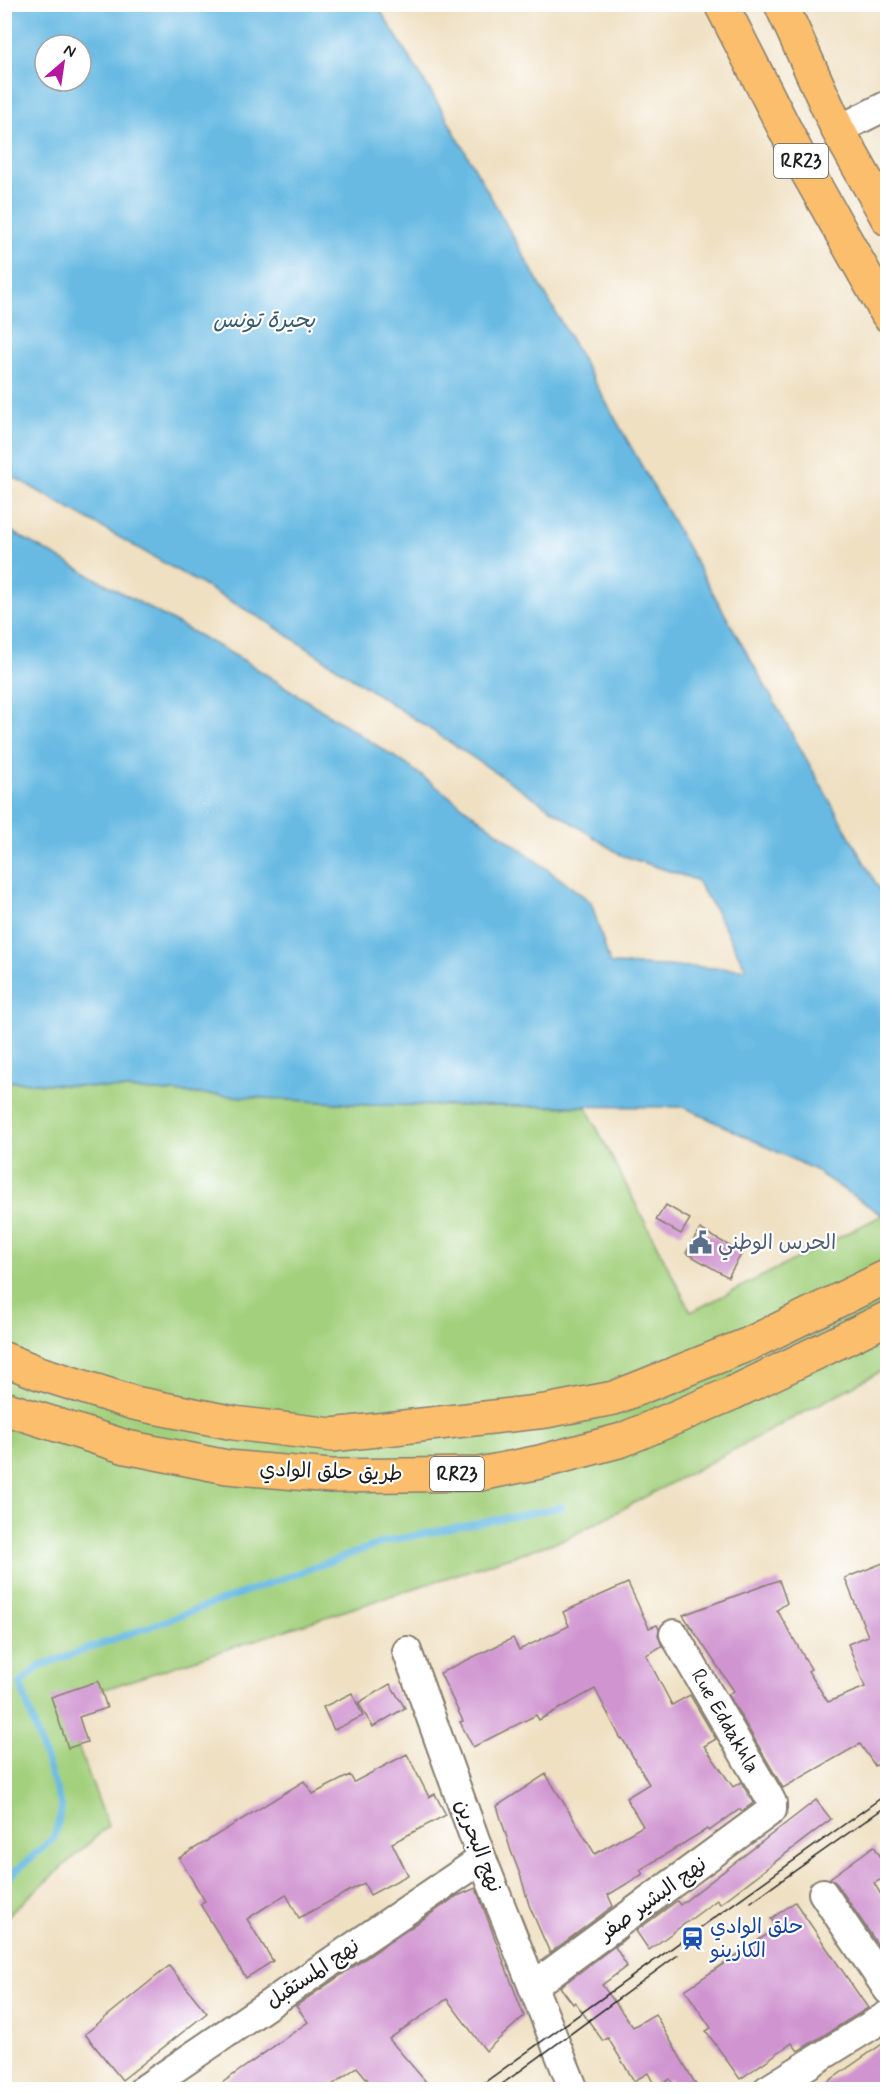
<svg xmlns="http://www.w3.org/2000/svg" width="892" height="2094" font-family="Mynerve,'Playpen Sans Arabic',sans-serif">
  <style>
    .green { fill: #a3d07d; stroke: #60764c; stroke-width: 1.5 }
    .water { fill: #67bae3; stroke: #426b80; stroke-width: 1.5; fill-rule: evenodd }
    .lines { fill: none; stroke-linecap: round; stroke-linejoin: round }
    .stream { stroke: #67bae3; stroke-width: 7 }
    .building { fill: #d095d0 }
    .minor-casing { stroke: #867e6f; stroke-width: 32 }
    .trunk-casing { stroke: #867e6f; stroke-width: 36 }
    .minor { stroke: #fff; stroke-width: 28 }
    .trunk { stroke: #fabe6d; stroke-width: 33 }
    .tram { stroke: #1c1c1c; stroke-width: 1.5 }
    .labels { text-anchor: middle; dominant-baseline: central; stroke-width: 4.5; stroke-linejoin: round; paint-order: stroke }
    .shield { fill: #fff; stroke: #606060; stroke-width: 1.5 }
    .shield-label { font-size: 20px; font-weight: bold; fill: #1c1c1c }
    .service-label { font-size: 21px; fill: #4e5e75; stroke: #fff; text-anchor: start }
    .street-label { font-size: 21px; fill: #1c1c1c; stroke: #fff }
    .transit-label { font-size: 21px; fill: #164399; stroke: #fff; text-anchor: start }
    .water-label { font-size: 22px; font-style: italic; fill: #3a5b6c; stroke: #fff }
  </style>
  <rect width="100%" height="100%" fill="#fff"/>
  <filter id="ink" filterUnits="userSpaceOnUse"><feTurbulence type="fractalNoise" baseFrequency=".0167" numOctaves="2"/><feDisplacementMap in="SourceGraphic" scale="12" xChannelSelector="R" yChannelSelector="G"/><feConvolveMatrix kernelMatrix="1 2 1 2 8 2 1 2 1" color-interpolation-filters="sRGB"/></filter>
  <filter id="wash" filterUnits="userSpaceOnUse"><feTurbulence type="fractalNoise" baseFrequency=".008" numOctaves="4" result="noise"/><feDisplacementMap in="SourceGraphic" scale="24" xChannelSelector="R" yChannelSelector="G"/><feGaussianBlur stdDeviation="1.35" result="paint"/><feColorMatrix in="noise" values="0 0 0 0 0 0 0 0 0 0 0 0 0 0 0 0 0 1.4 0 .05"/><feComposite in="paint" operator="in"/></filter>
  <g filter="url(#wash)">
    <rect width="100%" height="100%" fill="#efe0c2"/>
    <path class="green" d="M4 1081 369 1105 586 1107 691 1312 887 1213V1368L568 1538 62 1703 108 1826 5 1918Z"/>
    <path class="water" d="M5 4 377 5 442 110 887 903V1218L813 1169 684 1107 369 1105 5 1081V528L243 660 406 764 591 902 610 964 746 969 714 908 696 880 621 855 269 623 5 472ZM45 45H81V81H45Z"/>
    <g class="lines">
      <path class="stream" d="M4 1881 54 1838 62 1807 20 1683 40 1666 387 1541 562 1507"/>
    </g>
    <g id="blocks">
      <g class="building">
        <path d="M666 1205 690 1219 681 1234 656 1220Z"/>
        <path d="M700 1229 742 1253 728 1277 686 1253Z"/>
        <path d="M888 1561V1758L875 1766 860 1744 783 1788 728 1694 734 1691 683 1615 779 1580 787 1603 777 1610 811 1669 808 1671 828 1702 865 1687 848 1644 868 1636 845 1578Z"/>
        <path d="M628 1583 649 1628 657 1625 659 1629 658 1635 662 1646 646 1655 672 1705 690 1695 716 1739 704 1746 733 1787 741 1782 753 1803 742 1811 740 1809 709 1831 707 1829 640 1870 643 1874 608 1895 613 1906 550 1953 529 1905 521 1877 511 1851 497 1806 546 1774 595 1854 643 1826 626 1798 649 1784 622 1738 621 1739 595 1689 539 1720 536 1715 473 1747 460 1722 463 1721 440 1673 513 1638 519 1650 569 1626 563 1612Z"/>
        <path d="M98 1681 107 1708 79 1717 87 1742 68 1748 51 1697Z"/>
        <path d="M390 1684 405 1708 373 1727 358 1703Z"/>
        <path d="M352 1693 363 1716 334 1730 323 1707Z"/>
        <path d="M407 1754 429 1797 435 1794 446 1815 392 1843 408 1875 370 1895 364 1883 299 1918 286 1894 247 1919 273 1961 246 1978 200 1904 205 1901 179 1858 304 1781 313 1794 350 1775 354 1782Z"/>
        <path d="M816 1800 831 1819 720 1904 717 1900 649 1950 636 1931 677 1901 680 1905Z"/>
        <path d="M874 1846 888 1869V1876L874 1883 888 1906V1960L837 1884 830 1878Z"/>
        <path d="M476 1888 524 2016 486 2051 447 1999 389 2039 433 2090H376L357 2067 325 2090H212L308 2022 296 2006 457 1896Z"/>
        <path d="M795 1902 868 2008 798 2051 792 2043 740 2079 706 2031 711 2028 685 1990 778 1927 771 1919Z"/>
        <path d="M627 1937 615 1947 627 1966 602 1985 633 2027 655 2014 699 2090H675L670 2079 656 2088 648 2073 634 2081 608 2038 603 2041 575 2002 573 2004 560 1987Z"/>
        <path d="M169 1966 207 2013 122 2080 85 2034Z"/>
        <path d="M888 2040V2090H816Z"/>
      </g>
    </g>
  </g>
  <g filter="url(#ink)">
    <use href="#blocks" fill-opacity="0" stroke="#867e6f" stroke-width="1.5"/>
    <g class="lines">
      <defs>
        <g id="minor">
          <path d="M838 130 888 105"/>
          <path d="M407 1651 482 1859 574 2090"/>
          <path d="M823 1893 888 1990"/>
          <path d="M533 1986 772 1810V1803L769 1797 674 1634"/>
          <path d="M143 2090 482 1859"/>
          <path d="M767 2090 888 2015"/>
        </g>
        <g id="trunk">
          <path d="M721 4 801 161 888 315"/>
          <path d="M781 4 838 130 888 219"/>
          <path d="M4 1359 39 1373 134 1403 234 1423 332 1435 546 1411 614 1398 749 1344 888 1276"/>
          <path d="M4 1408 126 1447 227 1467 331 1476 480 1474 540 1462 622 1440 733 1393 888 1318"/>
        </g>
      </defs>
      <use href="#minor" class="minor-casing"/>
      <use href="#trunk" class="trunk-casing"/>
      <use href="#minor" class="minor"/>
      <use href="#trunk" class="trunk"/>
      <g class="tram">
        <path d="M751 1902 888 1805"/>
        <path d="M474 2090 888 1793"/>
        <path d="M494 2090 678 1955"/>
      </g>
    </g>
  </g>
  <defs>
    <symbol id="civic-bare" viewBox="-9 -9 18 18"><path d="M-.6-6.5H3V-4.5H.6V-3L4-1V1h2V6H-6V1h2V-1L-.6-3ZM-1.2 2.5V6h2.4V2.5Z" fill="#5c6f8a" stroke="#fff" stroke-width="2.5" paint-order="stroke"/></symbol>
    <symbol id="station-bare" viewBox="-9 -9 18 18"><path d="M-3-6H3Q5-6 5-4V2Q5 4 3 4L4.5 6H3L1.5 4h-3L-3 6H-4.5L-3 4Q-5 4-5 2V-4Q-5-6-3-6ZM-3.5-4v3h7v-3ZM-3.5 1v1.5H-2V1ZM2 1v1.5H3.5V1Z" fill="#1a4fb4" stroke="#fff" stroke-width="2.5" paint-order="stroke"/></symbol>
  </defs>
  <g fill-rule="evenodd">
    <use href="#civic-bare" x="684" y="1226" width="33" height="33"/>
    <use href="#station-bare" x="676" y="1922" width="33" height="33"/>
  </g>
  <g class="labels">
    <g class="shield">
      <rect x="774" y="144" width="54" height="34" rx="4.5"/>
      <rect x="430" y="1457" width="54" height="34" rx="4.5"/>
    </g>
    <g class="shield-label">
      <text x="801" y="161">RR23</text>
      <text x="457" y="1474">RR23</text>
    </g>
    <g class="service-label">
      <text x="718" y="1243">الحرس الوطني</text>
    </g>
    <g class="street-label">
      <text transform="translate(331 1472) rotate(2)">طريق حلق الوادي</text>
      <text transform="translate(725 1721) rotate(60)">Rue Eddakhla</text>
      <text transform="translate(478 1846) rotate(69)">نهج البحرين</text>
      <text transform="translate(653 1899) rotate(-36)">نهج البشير صفر</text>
      <text transform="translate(313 1974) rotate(-34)">نهج المستقبل</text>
    </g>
    <g class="transit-label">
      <text x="710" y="1927">حلق الوادي<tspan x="710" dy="24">الكازينو</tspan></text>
    </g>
    <g class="water-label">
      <text x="264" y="321">بحيرة تونس</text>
    </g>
  </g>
  <rect width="892" height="2094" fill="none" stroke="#fff" stroke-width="24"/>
  <g transform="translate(63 63) rotate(29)"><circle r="28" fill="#ffffff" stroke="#a4a4a4" stroke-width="1.5"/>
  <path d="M0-4.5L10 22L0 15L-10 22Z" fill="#b5179e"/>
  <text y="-9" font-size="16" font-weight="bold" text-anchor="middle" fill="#1c1c1c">N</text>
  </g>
</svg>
